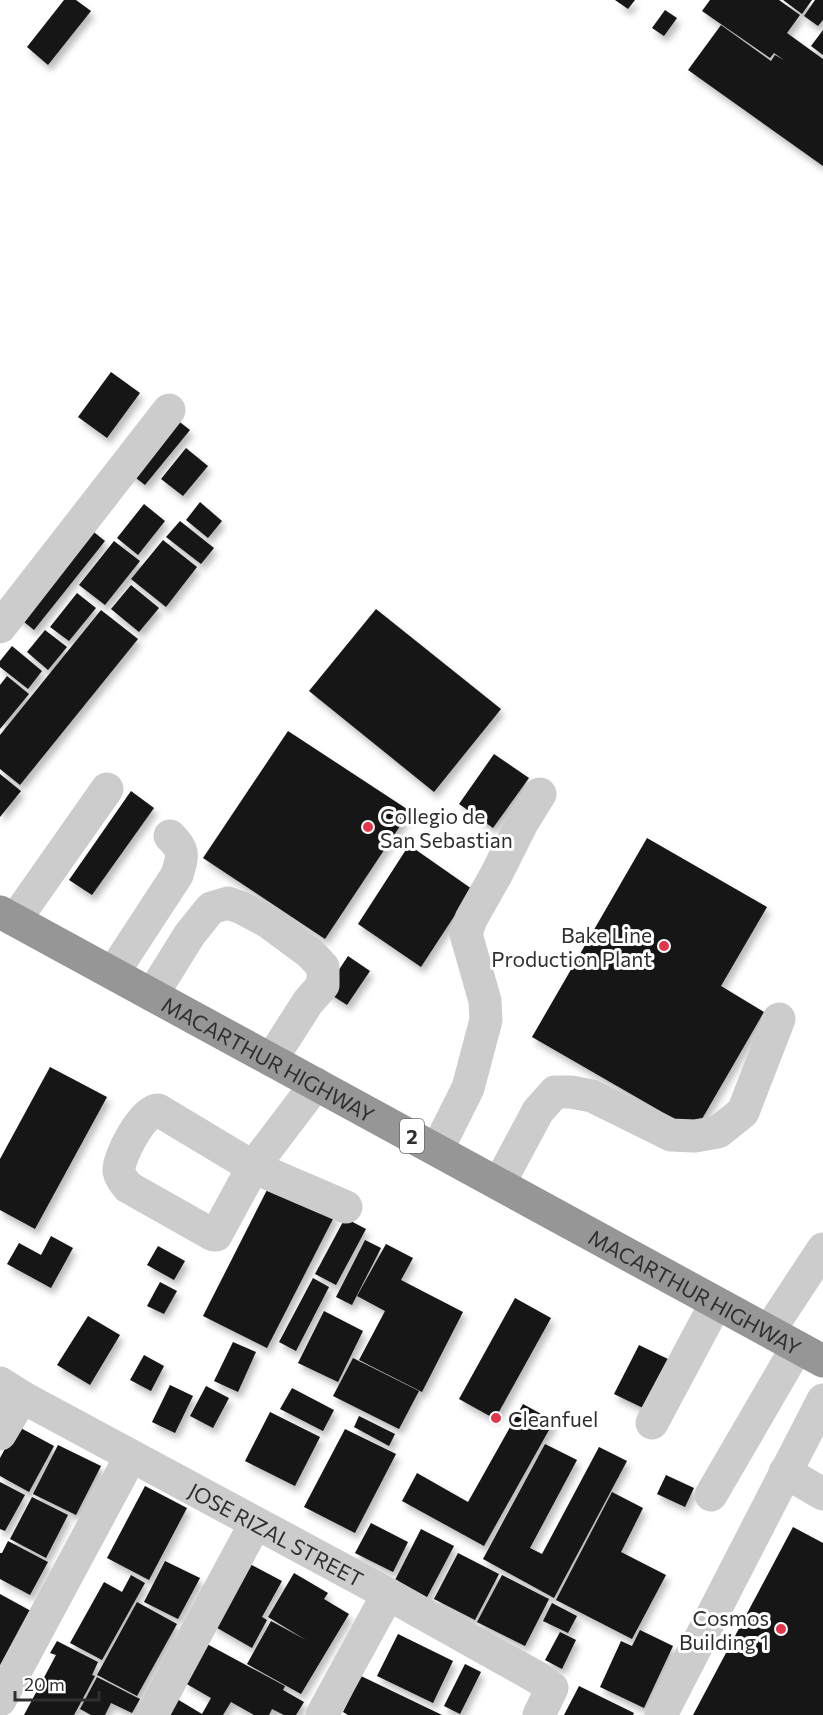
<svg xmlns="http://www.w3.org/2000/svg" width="823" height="1715" font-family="Commissioner,sans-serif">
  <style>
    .building { fill: #161616; filter: url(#shadow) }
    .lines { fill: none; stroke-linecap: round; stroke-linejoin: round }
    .minor { stroke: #ccc; stroke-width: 33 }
    .highway { stroke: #969696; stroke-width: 33 }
    .poi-dot { fill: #df374c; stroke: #fff; stroke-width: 2 }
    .labels { text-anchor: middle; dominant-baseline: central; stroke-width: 6; stroke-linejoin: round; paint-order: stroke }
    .shield { fill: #fff; stroke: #6d6d6d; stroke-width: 1.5 }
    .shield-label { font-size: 20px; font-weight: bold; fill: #2f2f2f }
    .poi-label { font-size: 21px; fill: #2f2f2f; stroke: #fff; text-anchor: start }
    .street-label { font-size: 21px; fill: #2f2f2f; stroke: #fff }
  </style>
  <defs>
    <filter id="shadow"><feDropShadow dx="3.5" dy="6" stdDeviation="3" flood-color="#0004"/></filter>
  </defs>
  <rect width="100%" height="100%" fill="#fff"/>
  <g class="building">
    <path d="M64 0H76L91 11 48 65 27 47Z"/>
    <path d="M615 0H635L628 9Z"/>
    <path d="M710 0H779L800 15 787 33 823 59V166L688 70 721 25 771 61 775 55 784 60 774 53 770 58 702 11Z"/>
    <path d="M783 0H812L802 14Z"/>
    <path d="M815 0H823V20L818 26 804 16Z"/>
    <path d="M665 10 677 18 664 36 652 28Z"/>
    <path d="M823 30V55L811 46Z"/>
    <path d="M111 372 140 393 107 438 78 417Z"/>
    <path d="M172 416 190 430 145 485 127 471Z"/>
    <path d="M186 448 208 466 183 496 161 479Z"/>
    <path d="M200 502 222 521 208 538 186 520Z"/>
    <path d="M144 504 165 521 138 555 117 538Z"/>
    <path d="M180 521 214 548 201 564 166 537Z"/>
    <path d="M85 525 105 541 34 630 13 613Z"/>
    <path d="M163 540 197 567 166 607 131 579Z"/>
    <path d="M114 541 140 561 105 605 79 585Z"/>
    <path d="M131 585 159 608 139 632 111 609Z"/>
    <path d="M77 593 96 608 69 641 50 627Z"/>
    <path d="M376 609 501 709 434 792 309 691Z"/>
    <path d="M101 610 138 639 20 785 0 769V735Z"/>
    <path d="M45 630 67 647 48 670 27 652Z"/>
    <path d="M12 646 42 671 28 689 0 667V661Z"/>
    <path d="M7 676 29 694 0 729V685Z"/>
    <path d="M288 731 410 811 325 939 203 858Z"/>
    <path d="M494 754 529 778 493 828 459 804Z"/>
    <path d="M0 774 21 791 0 817Z"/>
    <path d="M131 791 154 808 92 895 69 880Z"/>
    <path d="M647 838 767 907 721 986 764 1012 695 1131 532 1037Z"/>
    <path d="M409 845 472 889 421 967 358 924Z"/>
    <path d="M348 956 370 971 347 1005 325 991Z"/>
    <path d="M50 1067 107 1097 35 1229 0 1210V1159Z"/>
    <path d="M271 1182 335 1215 267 1348 203 1316Z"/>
    <path d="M345 1218 366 1229 336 1285 315 1274Z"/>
    <path d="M51 1236 73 1248 51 1288 7 1264 19 1243 41 1255Z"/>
    <path d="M365 1240 381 1248 352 1305 336 1297Z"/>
    <path d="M386 1244 413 1258 401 1280 463 1312 422 1392 359 1360 385 1311 357 1296Z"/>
    <path d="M158 1246 185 1261 174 1280 147 1265Z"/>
    <path d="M313 1278 329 1287 296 1351 279 1342Z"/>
    <path d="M160 1282 177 1291 164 1314 147 1306Z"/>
    <path d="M515 1298 551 1318 495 1419 459 1399Z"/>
    <path d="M324 1311 363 1331 338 1382 298 1363Z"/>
    <path d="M88 1316 120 1335 90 1385 57 1365Z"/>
    <path d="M233 1342 256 1352 238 1392 214 1381Z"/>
    <path d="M639 1345 670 1360 645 1409 614 1394Z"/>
    <path d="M144 1355 164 1366 151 1391 130 1380Z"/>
    <path d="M353 1358 419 1391 399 1429 333 1396Z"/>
    <path d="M170 1385 193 1396 175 1433 152 1422Z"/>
    <path d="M206 1386 229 1398 213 1428 190 1416Z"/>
    <path d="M292 1388 334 1410 323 1431 280 1409Z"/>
    <path d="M523 1404 554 1421 484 1546 402 1501 417 1473 468 1502Z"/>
    <path d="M270 1412 320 1437 295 1486 245 1461Z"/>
    <path d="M359 1416 395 1434 389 1446 354 1427Z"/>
    <path d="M17 1426 54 1446 29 1492 0 1476V1458Z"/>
    <path d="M345 1429 396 1454 355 1533 304 1507Z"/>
    <path d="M545 1444 577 1460 530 1548 542 1554 599 1447 627 1461 554 1598 483 1559Z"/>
    <path d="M58 1445 101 1466 76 1515 33 1494Z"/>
    <path d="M666 1475 694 1488 685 1507 657 1494Z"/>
    <path d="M0 1482 25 1495 5 1531 0 1529Z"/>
    <path d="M145 1486 187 1508 149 1580 107 1558Z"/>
    <path d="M612 1492 643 1508 621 1552 666 1575 632 1639 556 1600Z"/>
    <path d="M32 1497 68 1515 46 1558 10 1539Z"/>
    <path d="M371 1523 408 1542 393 1572 355 1553Z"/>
    <path d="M793 1527 823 1543V1715H693Z"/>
    <path d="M421 1529 454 1546 426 1599 394 1582Z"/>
    <path d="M8 1541 48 1562 30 1595 0 1579V1553H2Z"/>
    <path d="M458 1553 499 1574 475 1620 434 1599Z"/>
    <path d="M165 1561 200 1578 178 1619 144 1602Z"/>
    <path d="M248 1563 282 1581 262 1617 267 1620 252 1648 212 1625Z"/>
    <path d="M294 1573 328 1593 324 1599 349 1614 301 1694 247 1664 271 1621 306 1640 268 1617Z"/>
    <path d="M131 1575 145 1583 102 1660 70 1643 104 1582 122 1592Z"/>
    <path d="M502 1575 549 1599 525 1646 477 1622Z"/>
    <path d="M0 1594 31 1611 0 1669Z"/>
    <path d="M137 1602 177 1624 137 1696 97 1675Z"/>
    <path d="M552 1603 577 1616 568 1633 543 1621Z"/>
    <path d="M640 1630 673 1646 644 1708 600 1687 621 1641 632 1646Z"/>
    <path d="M560 1632 576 1640 562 1669 545 1660Z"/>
    <path d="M398 1634 453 1661 433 1703 377 1676Z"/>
    <path d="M57 1641 98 1662 92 1675 95 1676 74 1715H24L56 1655 50 1653Z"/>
    <path d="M207 1644 285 1686 283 1690 304 1702 296 1715H284L272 1709 269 1715H254L231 1702 223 1715H168L177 1699 202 1714 211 1698 185 1683Z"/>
    <path d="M465 1664 481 1672 460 1714 444 1706Z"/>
    <path d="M361 1676 442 1715H348L343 1712Z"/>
    <path d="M97 1677 140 1699 132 1713 111 1703 105 1715H91L80 1709Z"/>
    <path d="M579 1686 634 1713 633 1715H564Z"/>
  </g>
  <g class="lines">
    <g class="minor">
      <path d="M0 627 169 410"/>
      <path d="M15 920 107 789"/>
      <path d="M113 973 177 875C183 855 185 851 170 836"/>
      <path d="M152 995 190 934 211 908 228 903 242 908 268 922 310 953 323 967V985L308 1002 271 1060"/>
      <path d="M316 1084 253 1167 216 1235H213L128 1187C124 1182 120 1177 119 1171 118 1157 143 1110 158 1110L253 1167 346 1207"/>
      <path d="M437 1150 468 1088 486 1020 485 1001 466 934 471 919 496 875 522 823 540 794"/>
      <path d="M499 1184 538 1111 555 1092H571L592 1096 671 1135 695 1136 718 1132 743 1112 779 1019"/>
      <path d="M769 1331 823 1249"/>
      <path id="s1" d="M0 1383 22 1397 388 1594 538 1678 552 1688 539 1715"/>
      <path d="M652 1423 716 1303"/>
      <path d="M0 1434 22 1397"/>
      <path d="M785 1472 823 1494"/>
      <path d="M711 1495 797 1347"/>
      <path d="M0 1700 131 1456"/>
      <path d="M152 1715 255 1524"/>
      <path d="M322 1715 388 1594"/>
      <path d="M661 1715 823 1400"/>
    </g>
    <path class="highway" id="s2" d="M0 912 823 1361"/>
  </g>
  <g class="poi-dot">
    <circle cx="368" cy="827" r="6"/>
    <circle cx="664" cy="946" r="6"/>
    <circle cx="496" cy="1418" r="6"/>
    <circle cx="781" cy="1629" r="6"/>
  </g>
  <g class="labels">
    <rect class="shield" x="400" y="1119" width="24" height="34" rx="4.5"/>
    <g class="shield-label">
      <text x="412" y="1136">2</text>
    </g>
    <g class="poi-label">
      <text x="380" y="815">Collegio de<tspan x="380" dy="24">San Sebastian</tspan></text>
      <text x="652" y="934" text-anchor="end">Bake Line<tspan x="652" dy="24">Production Plant</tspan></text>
      <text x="508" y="1418">Cleanfuel</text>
      <text x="769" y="1617" text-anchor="end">Cosmos<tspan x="769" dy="24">Building 1</tspan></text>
    </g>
    <g class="street-label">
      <text stroke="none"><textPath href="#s2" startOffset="306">MACARTHUR HIGHWAY</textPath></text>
      <text stroke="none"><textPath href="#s2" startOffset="792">MACARTHUR HIGHWAY</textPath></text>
      <text stroke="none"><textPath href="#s1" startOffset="315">JOSE RIZAL STREET</textPath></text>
    </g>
  </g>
  <path d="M15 1691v9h84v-9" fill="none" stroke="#2f2f2f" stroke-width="3"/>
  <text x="24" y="1691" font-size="18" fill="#2f2f2f" stroke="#ffffff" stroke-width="4.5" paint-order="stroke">20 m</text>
</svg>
